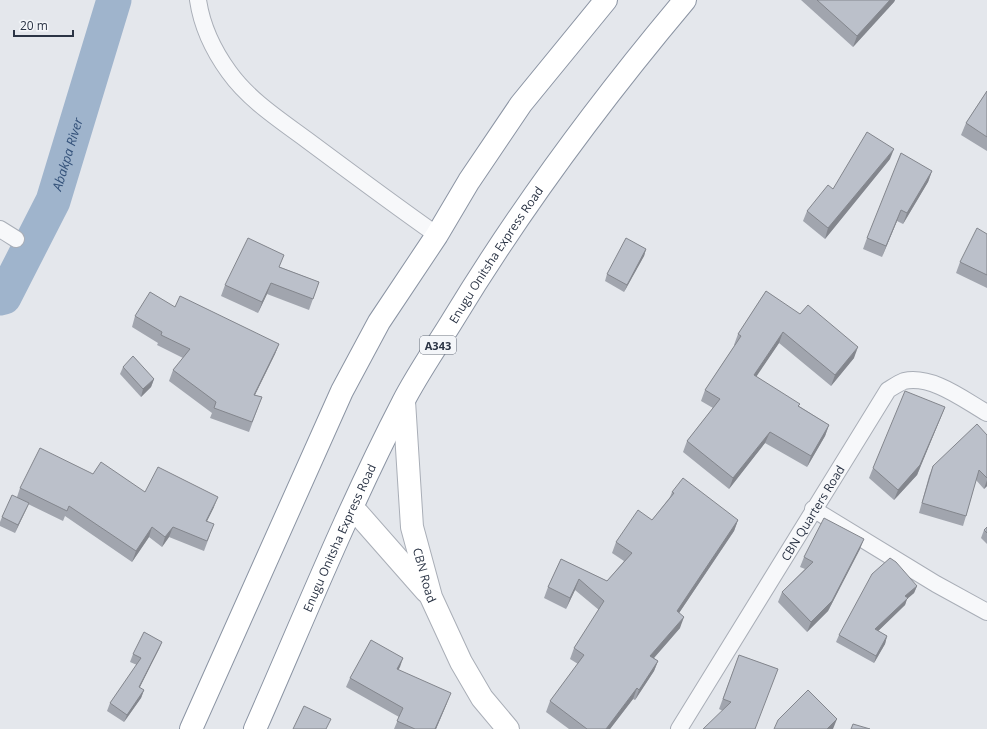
<svg xmlns="http://www.w3.org/2000/svg" width="987" height="729" font-family="'Open Sans',sans-serif">
  <style>
    .lines { fill: none; stroke-linecap: round; stroke-linejoin: round }
    .river { stroke: #9fb4cc; stroke-width: 35 }
    .minor-casing { stroke: #a9aeb7; stroke-width: 18 }
    .secondary-casing { stroke: #a9aeb7; stroke-width: 24 }
    .trunk-casing { stroke: #8b94a3; stroke-width: 24 }
    .minor { stroke: #f7f8fa; stroke-width: 16 }
    .secondary { stroke: #fff; stroke-width: 22 }
    .trunk { stroke: #fff; stroke-width: 22 }
    .wall { fill: #a1a5ae }
    .shaded-wall { fill: #83868d }
    .building { fill: #bbc0ca; stroke: #83868d }
    .labels { text-anchor: middle; dominant-baseline: central; stroke-width: 4; stroke-linejoin: round; paint-order: stroke }
    .shield { fill: #f4f6f9; stroke: #676e7b; stroke-width: 1 }
    .shield-label { font-size: 11px; font-weight: bold; fill: #2b3445 }
    .street-label { font-size: 12px; fill: #2b3445; stroke: #f4f6f9 }
    .water-label { font-size: 13px; font-style: italic; fill: #34527a; stroke: #f4f6f9 }
  </style>
  <rect width="100%" height="100%" fill="#e4e7ec"/>
  <g class="lines">
    <path class="river" id="s1" d="M0 298 4 297 53 201 114 0"/>
    <defs>
      <g id="minor">
        <path d="M198 0C202 27 213 50 229 72 249 100 280 120 307 140 350 172 393 204 437 235"/>
        <path d="M0 229 16 239"/>
        <path d="M813 509 936 584 987 612"/>
        <path id="s2" d="M679 729 888 390C893 387 899 383 904 381 933 375 964 400 987 413"/>
      </g>
      <g id="secondary">
        <path id="s3" d="M404 401 412 527 431 597 461 662 482 698 508 729"/>
        <path d="M353 508 426 591"/>
      </g>
      <g id="trunk">
        <path d="M191 729 342 391 379 322 437 235 469 181 521 104 606 0"/>
        <path id="s4" d="M255 729C303 620 348 508 403 402 418 373 437 346 454 318 522 206 601 100 685 0"/>
      </g>
    </defs>
    <use href="#minor" class="minor-casing"/>
    <use href="#secondary" class="secondary-casing"/>
    <use href="#trunk" class="trunk-casing"/>
    <use href="#minor" class="minor"/>
    <use href="#secondary" class="secondary"/>
    <use href="#trunk" class="trunk"/>
  </g>
  <g class="wall">
    <path d="M801 0H895L894 2 853 47Z"/>
    <path d="M987 91V151L961 135 966 123Z"/>
    <path d="M890 159 825 239 803 221 807 211 833 189Z"/>
    <path d="M932 171 928 182 903 224 897 221 882 257 863 249 867 238Z"/>
    <path d="M987 234V288L956 273 960 262Z"/>
    <path d="M646 249 644 256 624 292 605 281 607 274Z"/>
    <path d="M280 267 319 282 309 310 267 294 258 313 221 296 225 285Z"/>
    <path d="M766 291 854 358 831 386 779 343 756 376 799 406 829 425 825 436 807 467 765 443 729 489 683 452 687 441 713 408 701 401 705 390 735 345H734L738 334Z"/>
    <path d="M175 307 279 344 275 354 255 395 262 397 249 432 210 418 212 413 169 381 173 370 183 358 157 345 158 343 132 327 135 316Z"/>
    <path d="M123 367 154 379 151 387 141 397 120 374Z"/>
    <path d="M945 407 917 475 894 500 869 478 873 468Z"/>
    <path d="M987 435V486L984 489 976 480 966 516 963 526 919 513 929 476 933 466Z"/>
    <path d="M93 474 145 492 214 507 207 521 210 535 204 551 169 537 162 547 149 537 132 562 65 516 63 521 28 504 15 533 0 526V522L2 517 17 497 20 488Z"/>
    <path d="M672 492 738 520 734 531 679 613 680 628 654 658 658 661 654 671 635 700 633 699 610 729H569L546 712 550 701 578 664 570 659 574 648 599 610 575 590 566 609 544 598 548 587 561 559 607 581 624 561 612 553 616 542 652 520 670 497Z"/>
    <path d="M987 527V544L981 538 984 530Z"/>
    <path d="M860 549 828 611 807 632 778 602 782 592 805 569 800 567 804 557Z"/>
    <path d="M917 586 914 593 907 599 905 605 878 631 887 636 885 644 874 663 836 642 839 635Z"/>
    <path d="M162 642 159 649 139 688 144 690 141 698 124 722 107 711 110 703 137 665 130 662 133 654Z"/>
    <path d="M739 655 778 669 723 711 719 709Z"/>
    <path d="M403 658 398 670 447 703 436 729H394L399 717 346 687 350 678Z"/>
  </g>
  <g class="shaded-wall">
    <path d="M890 0H895L894 2 853 47 857 36Z"/>
    <path d="M894 149 890 159 825 239 828 228Z"/>
    <path d="M932 171 928 182 903 224 907 213Z"/>
    <path d="M901 210 897 221 882 257 886 246Z"/>
    <path d="M646 249 644 256 624 292 627 285Z"/>
    <path d="M271 283 267 294 258 313 262 302Z"/>
    <path d="M783 332 779 343 750 386 754 375Z"/>
    <path d="M279 344 275 354 250 405 254 395Z"/>
    <path d="M858 347 854 358 831 386 835 375Z"/>
    <path d="M154 379 151 387 141 397 143 389Z"/>
    <path d="M945 407 917 475 894 500 898 490Z"/>
    <path d="M829 425 825 436 807 467 811 456Z"/>
    <path d="M770 432 765 443 729 489 733 478Z"/>
    <path d="M987 480V486L984 489Z"/>
    <path d="M218 497 214 507 202 531 206 521Z"/>
    <path d="M29 503 26 510 15 533 18 525Z"/>
    <path d="M738 520 734 531 673 622 677 611Z"/>
    <path d="M152 527 149 537 132 562 136 551Z"/>
    <path d="M173 527 169 537 162 547 165 537Z"/>
    <path d="M864 539 860 549 828 611 807 632 811 622Z"/>
    <path d="M579 579 575 590 566 609 570 598Z"/>
    <path d="M917 586 914 593 907 599 905 605 872 637 875 629 905 596Z"/>
    <path d="M684 617 680 628 646 667 650 656Z"/>
    <path d="M887 636 885 644 874 663 876 656Z"/>
    <path d="M162 642 159 649 136 695 139 687Z"/>
    <path d="M403 658 400 667 393 679 397 669Z"/>
    <path d="M658 661 654 671 635 700 639 690Z"/>
    <path d="M637 688 633 699 610 729H606Z"/>
    <path d="M144 690 141 698 124 722 127 715Z"/>
    <path d="M451 693 447 703 436 729H435Z"/>
    <path d="M837 719 833 729H827Z"/>
  </g>
  <g class="building">
    <path d="M817 0H890L857 36Z"/>
    <path d="M987 91V137L966 123Z"/>
    <path d="M867 132 894 149 828 228 807 211 828 185 833 189Z"/>
    <path d="M901 153 932 171 907 213 901 210 886 246 867 238Z"/>
    <path d="M977 228 987 234V275L960 262Z"/>
    <path d="M248 238 284 255 279 267 319 282 313 299 271 283 262 302 225 285Z"/>
    <path d="M626 238 646 249 627 285 607 274Z"/>
    <path d="M766 291 800 314 808 305 858 347 835 375 783 332 754 375 800 404 798 406 829 425 811 456 770 432 733 478 687 441 720 399 705 390 741 336 738 334Z"/>
    <path d="M150 292 175 307 180 296 279 344 254 395 262 397 252 422 214 408 216 402 173 370 190 349 161 335 162 332 135 316Z"/>
    <path d="M133 356 154 379 143 389 123 367Z"/>
    <path d="M905 391 945 407 920 465 898 490 873 468Z"/>
    <path d="M977 424 987 435V478L979 470 966 516 922 503 933 466Z"/>
    <path d="M40 448 93 474 101 462 145 492 158 467 218 497 206 521 214 524 207 541 173 527 165 537 152 527 136 551 69 506 67 511 20 488Z"/>
    <path d="M683 478 738 520 677 611 684 617 650 656 658 661 639 690 637 688 606 729H587L550 701 584 655 574 648 604 601 579 579 570 598 548 587 561 559 607 581 632 553 616 542 638 510 652 520 674 493 672 492Z"/>
    <path d="M12 495 29 503 18 525 2 517Z"/>
    <path d="M824 518 864 539 832 601 811 622 782 592 813 562 804 557Z"/>
    <path d="M987 527V533L984 530Z"/>
    <path d="M890 558 896 562 917 586 905 596 908 598 875 629 887 636 876 656 839 635 872 574Z"/>
    <path d="M144 632 162 642 139 687 144 690 127 715 110 703 141 658 133 654Z"/>
    <path d="M371 640 403 658 397 669 451 693 435 729H415L397 721 403 708 350 678Z"/>
    <path d="M739 655 778 669 755 729H703L731 702 723 699Z"/>
    <path d="M808 690 837 719 827 729H774L778 720Z"/>
    <path d="M304 706 331 719 326 729H293Z"/>
    <path d="M853 724 870 729H851Z"/>
  </g>
  <g class="labels">
    <rect class="shield" x="420" y="336" width="36" height="18" rx="3"/>
    <g class="shield-label">
      <text x="438" y="345">A343</text>
    </g>
    <g class="street-label">
      <text stroke="none"><textPath href="#s4" startOffset="533">Enugu Onitsha Express Road</textPath></text>
      <text stroke="none"><textPath href="#s2" startOffset="254">CBN Quarters Road</textPath></text>
      <text stroke="none"><textPath href="#s4" startOffset="209">Enugu Onitsha Express Road</textPath></text>
      <text stroke="none"><textPath href="#s3" startOffset="176">CBN Road</textPath></text>
    </g>
    <g class="water-label">
      <text stroke="none"><textPath href="#s1" startOffset="161">Abakpa River</textPath></text>
    </g>
  </g>
  <path d="M14 30v6h59v-6" fill="none" stroke="#2b3445" stroke-width="2"/>
  <text x="20" y="30" font-size="12" fill="#2b3445" stroke="#f4f6f9" stroke-width="3" paint-order="stroke">20 m</text>
</svg>
